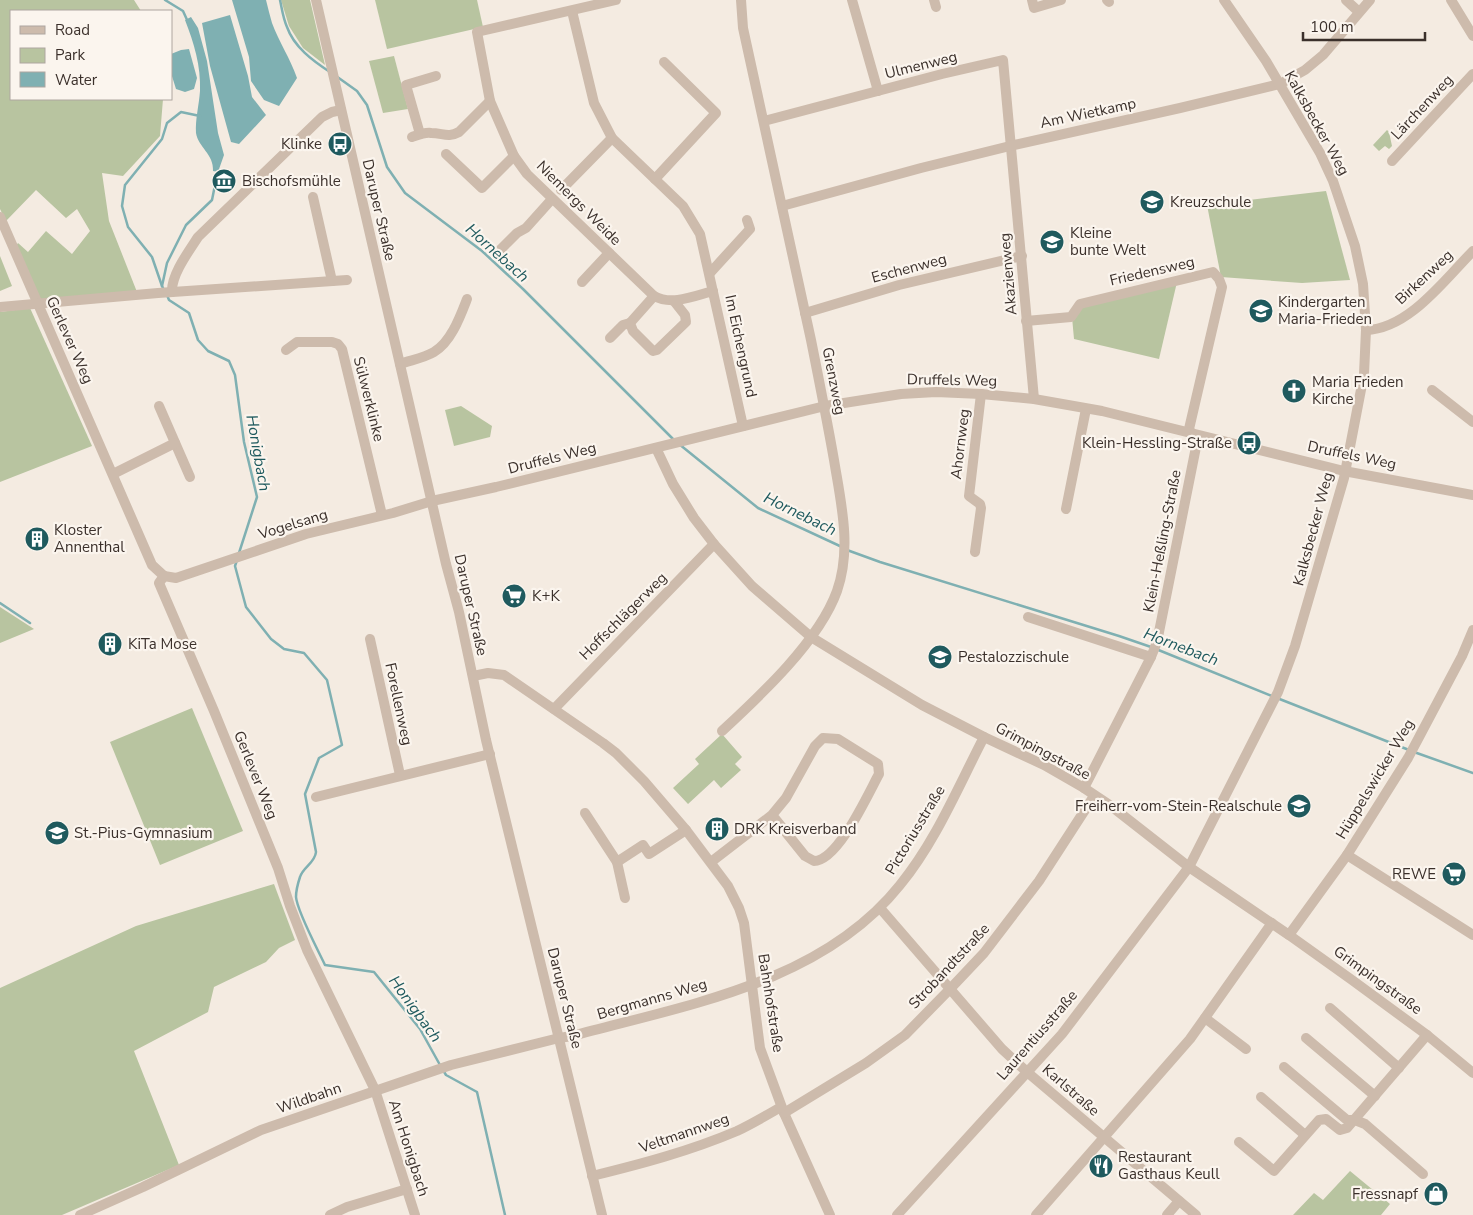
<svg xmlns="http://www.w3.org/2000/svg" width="1473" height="1215" font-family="'Nunito Sans',sans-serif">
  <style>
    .green { fill: #b8c4a0 }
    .water { fill: #7fb0b2 }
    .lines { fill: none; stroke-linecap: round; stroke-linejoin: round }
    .stream { stroke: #7fb0b2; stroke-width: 2.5 }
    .minor { stroke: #cdbbac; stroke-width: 10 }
    .labels { text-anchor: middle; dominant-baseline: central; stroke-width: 4.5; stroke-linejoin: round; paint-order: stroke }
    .street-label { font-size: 15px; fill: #3b302b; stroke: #fbf5ee }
    .poi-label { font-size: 15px; fill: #3b302b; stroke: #fbf5ee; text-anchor: start }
    .water-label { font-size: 16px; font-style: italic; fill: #1f5a5e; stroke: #fbf5ee }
  </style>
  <rect width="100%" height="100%" fill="#f4ebe1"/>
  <g class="green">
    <path d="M0 0H134L141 11H11V99H163L160 136 123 176 102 173 109 221 137 292 39 301 16 246 18 243 28 252 46 231 72 254 90 231 77 209 66 218 36 190 6 221 0 209Z"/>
    <path d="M281 0H310L325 65 303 48 289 26Z"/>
    <path d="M375 0H477L483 27 387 49Z"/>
    <path d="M394 56 408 109 383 113 369 61Z"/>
    <path d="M1387 130 1389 132 1392 146 1389 149 1385 146 1379 151 1373 145Z"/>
    <path d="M1326 191 1350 280 1302 283 1221 277 1207 205Z"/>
    <path d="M0 256 12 286 0 291Z"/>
    <path d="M1177 282 1159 359 1074 339 1072 317 1080 304Z"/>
    <path d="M30 308 92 446 0 482V312Z"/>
    <path d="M461 406 492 426 490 437 454 446 445 410Z"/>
    <path d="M0 607 34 629 0 643Z"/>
    <path d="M192 708 243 831 160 865 110 742Z"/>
    <path d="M722 734 742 757 735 764 741 770 721 788 714 780 688 804 673 788 699 764 695 759Z"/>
    <path d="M274 884 295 940 279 948 266 962 214 987 208 1012 134 1051 179 1165 62 1215H0V988L136 926Z"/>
    <path d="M1350 1171 1390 1204 1381 1215H1293L1314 1193 1323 1200Z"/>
  </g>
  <g class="water">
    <path d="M232 0H266C268 8 270 16 272 23 279 42 290 58 297 78L279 106 264 100 251 81 249 57Z"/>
    <path d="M230 15 248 76 252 97 266 115 239 144 231 142 210 66 202 23Z"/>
    <path d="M191 17 198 28 207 61 218 133 224 155 218 172 213 171C214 154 198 147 196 133 195 120 199 105 200 91 201 66 194 43 185 20Z"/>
    <path d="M189 49 197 78 194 89 185 92 176 89 171 73V54L181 50Z"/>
  </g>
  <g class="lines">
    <g class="stream">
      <path d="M165 0 183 11 188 22"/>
      <path d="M280 0C282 9 283 18 287 27 294 47 313 61 330 72"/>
      <path d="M336 76 357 91 367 105 387 167 405 193 482 251 523 289 675 441"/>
      <path d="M162 286 152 257 128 227 122 206 125 185 162 139 167 123 181 112 200 116"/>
      <path d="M164 290 162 286 167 263 186 225 212 200 218 170"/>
      <path d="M167 295 169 300 189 313 198 340 208 351 229 361 235 375 244 442 257 497 239 553"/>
      <path d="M679 444 758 508 842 547"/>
      <path d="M847 550 880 562 1119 636 1151 647"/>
      <path d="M237 560 235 566 246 607 271 639 284 649 304 653 327 680 342 745 319 758 305 794 316 852C315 863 303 867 300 877 298 883 296 891 296 897 297 911 318 950 325 965L374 972 420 1029 440 1065"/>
      <path d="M0 603 30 623"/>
      <path d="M1156 649 1272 696"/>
      <path d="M1277 698 1409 750"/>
      <path d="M1414 752 1473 773"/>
      <path d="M443 1070 446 1075 477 1092 505 1215"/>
    </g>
    <g class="minor">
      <path d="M316 0 446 564 459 612 486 740 602 1215"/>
      <path d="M616 0 477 32 490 101 514 156 527 174 654 296C672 306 694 296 713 291"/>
      <path d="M852 0 878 91"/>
      <path d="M934 0 936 7"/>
      <path d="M1032 0 1034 8 1061 0"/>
      <path d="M1107 0 1109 2"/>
      <path d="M1346 0 1359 12"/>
      <path d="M1451 0 1473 36"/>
      <path d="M572 11 594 103 612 138 683 206 700 234 743 426"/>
      <path d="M764 121 942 74 1003 60 1034 399"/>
      <path d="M420 134 406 85 436 76"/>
      <path d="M412 137C418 135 425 132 431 133 443 133 448 138 459 132L490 101"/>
      <path d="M446 154 482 188 514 156"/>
      <path d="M1392 161 1473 74"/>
      <path d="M655 179 716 113 664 62"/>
      <path d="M561 190 612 138"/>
      <path d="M313 197 332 281"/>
      <path d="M782 206 921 168 1010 146 1180 108 1280 84 1305 70 1323 55 1370 0"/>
      <path d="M0 217 152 565 164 576 159 583 214 711 278 868 290 906 307 950 375 1090 415 1215"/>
      <path d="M496 254 517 233 526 228 552 199"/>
      <path d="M710 273 750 229 747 220"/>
      <path d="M582 282 609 253"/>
      <path d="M172 292C171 275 189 251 198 237L322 117 332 112 341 110"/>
      <path d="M654 296 630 323 633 331 653 351 657 350 686 322 685 315 674 301"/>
      <path d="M0 307 158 293 347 280"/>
      <path d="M805 313 899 285 1022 256"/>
      <path d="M1026 321 1071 317 1080 304 1213 272 1219 279 1222 287 1189 429 1197 442 1157 642 1151 657 1084 788"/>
      <path d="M1366 330C1409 329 1445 279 1473 251"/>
      <path d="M610 338 623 325 630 323"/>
      <path d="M286 350 297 342H332L338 344 342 349 382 515"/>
      <path d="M400 364C411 360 424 358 434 352 451 342 460 317 467 299"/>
      <path d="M1432 390 1473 422"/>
      <path d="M159 406 190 477"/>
      <path d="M656 448 673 484 694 518 714 544 752 586 811 637 922 705 984 737 1044 765 1084 788 1111 806 1189 867 1289 935 1352 980 1427 1035 1473 1073"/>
      <path d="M113 474 175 443"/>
      <path d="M1066 509 1086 409"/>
      <path d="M975 552 981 508 980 504 969 496 981 394"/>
      <path d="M164 576 176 578 306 534 393 513 432 501 496 487 825 406 901 394 936 392 981 394 1034 399 1102 411 1344 471 1473 495"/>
      <path d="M1028 617 1151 657"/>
      <path d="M370 639 400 775"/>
      <path d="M473 676 488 673 504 675 603 743 616 753 644 781 686 830 728 886 739 908 744 923 760 1048 784 1113 830 1215"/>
      <path d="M554 709 714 544"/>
      <path d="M722 731C761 695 819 641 837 591 852 548 841 503 834 460 827 420 819 380 811 340 789 236 766 132 743 28L741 0"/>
      <path d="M316 797 490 754"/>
      <path d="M585 813 617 862 625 898"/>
      <path d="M1347 855 1473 935"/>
      <path d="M617 862 643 845 649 854 686 830"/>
      <path d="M711 862 772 815 805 856 814 861C838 861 868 794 879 774L878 764 838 739 823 738 815 746 786 798 772 815"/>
      <path d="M880 908 1002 1049 1027 1072 1196 1215"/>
      <path d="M1289 935 1347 855 1408 758 1462 656 1473 630"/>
      <path d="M1330 1008 1399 1068"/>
      <path d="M1205 1018 1246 1049"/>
      <path d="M1306 1038 1375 1096"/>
      <path d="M1284 1067 1347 1120H1355L1365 1124 1423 1174"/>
      <path d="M1261 1097 1305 1135"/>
      <path d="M784 1113 866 1063 905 1035 950 989 984 953 1039 881 1094 796"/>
      <path d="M1239 1142 1274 1171 1319 1120 1326 1119 1340 1130 1347 1128 1427 1035"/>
      <path d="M592 1176C641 1164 690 1151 737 1131 752 1124 767 1115 781 1107"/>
      <path d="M80 1215 143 1187 261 1130 451 1065 559 1038 572 1036C686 1005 822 983 900 885 936 841 958 787 984 737"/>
      <path d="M330 1215 347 1207 407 1189"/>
      <path d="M897 1215 1062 1034 1189 867 1278 692 1295 646 1344 478 1364 374 1366 330 1363 284 1355 246 1333 181 1320 153 1266 61 1224 0"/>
      <path d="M1036 1215 1190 1039 1272 923"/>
      <path d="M1167 1215 1179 1201"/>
    </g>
  </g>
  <defs>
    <symbol id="bus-disc" viewBox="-11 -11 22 22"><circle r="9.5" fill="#1f5a5e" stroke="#fbf5ee"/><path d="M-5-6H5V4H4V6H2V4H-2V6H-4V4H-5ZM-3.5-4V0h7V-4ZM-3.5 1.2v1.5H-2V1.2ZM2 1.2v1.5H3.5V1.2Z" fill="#fff"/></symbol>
    <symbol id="museum-disc" viewBox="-11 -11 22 22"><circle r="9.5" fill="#1f5a5e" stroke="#fbf5ee"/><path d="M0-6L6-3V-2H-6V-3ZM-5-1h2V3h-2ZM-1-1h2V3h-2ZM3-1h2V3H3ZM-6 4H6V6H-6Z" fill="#fff"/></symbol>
    <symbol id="school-disc" viewBox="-11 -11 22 22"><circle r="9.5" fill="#1f5a5e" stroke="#fbf5ee"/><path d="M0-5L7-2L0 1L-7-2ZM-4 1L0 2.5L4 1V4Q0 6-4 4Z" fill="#fff"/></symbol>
    <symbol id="church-disc" viewBox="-11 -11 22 22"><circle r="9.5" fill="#1f5a5e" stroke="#fbf5ee"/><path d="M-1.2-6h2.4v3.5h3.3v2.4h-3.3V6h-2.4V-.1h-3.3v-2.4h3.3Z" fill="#fff"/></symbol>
    <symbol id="building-disc" viewBox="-11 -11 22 22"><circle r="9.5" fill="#1f5a5e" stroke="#fbf5ee"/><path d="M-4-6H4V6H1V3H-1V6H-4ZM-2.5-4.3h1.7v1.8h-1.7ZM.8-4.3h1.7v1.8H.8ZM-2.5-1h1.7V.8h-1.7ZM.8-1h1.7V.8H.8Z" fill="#fff"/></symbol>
    <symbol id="supermarket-disc" viewBox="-11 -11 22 22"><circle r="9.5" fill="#1f5a5e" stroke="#fbf5ee"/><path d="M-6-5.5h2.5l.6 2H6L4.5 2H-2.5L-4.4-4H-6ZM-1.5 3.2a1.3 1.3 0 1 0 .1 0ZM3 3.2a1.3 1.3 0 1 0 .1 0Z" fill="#fff"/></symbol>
    <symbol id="restaurant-disc" viewBox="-11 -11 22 22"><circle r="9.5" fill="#1f5a5e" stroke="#fbf5ee"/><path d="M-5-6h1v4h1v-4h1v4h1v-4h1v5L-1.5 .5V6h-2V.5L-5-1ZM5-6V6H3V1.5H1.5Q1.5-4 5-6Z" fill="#fff"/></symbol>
    <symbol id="shop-disc" viewBox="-11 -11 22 22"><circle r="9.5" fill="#1f5a5e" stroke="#fbf5ee"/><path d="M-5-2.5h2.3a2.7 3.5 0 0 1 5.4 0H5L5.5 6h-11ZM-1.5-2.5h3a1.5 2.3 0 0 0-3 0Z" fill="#fff"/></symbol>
  </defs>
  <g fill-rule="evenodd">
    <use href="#bus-disc" x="326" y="130" width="28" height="28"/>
    <use href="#museum-disc" x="210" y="167" width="28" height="28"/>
    <use href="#school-disc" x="1138" y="188" width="28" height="28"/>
    <use href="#school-disc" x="1038" y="228" width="28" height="28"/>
    <use href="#school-disc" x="1247" y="297" width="28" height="28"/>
    <use href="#church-disc" x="1280" y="377" width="28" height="28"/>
    <use href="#bus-disc" x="1235" y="429" width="28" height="28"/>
    <use href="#building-disc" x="23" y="525" width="28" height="28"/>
    <use href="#supermarket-disc" x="500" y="582" width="28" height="28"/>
    <use href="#building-disc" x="96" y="630" width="28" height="28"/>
    <use href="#school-disc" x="926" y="643" width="28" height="28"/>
    <use href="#school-disc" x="1285" y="792" width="28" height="28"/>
    <use href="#building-disc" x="703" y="815" width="28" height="28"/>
    <use href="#school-disc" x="43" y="819" width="28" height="28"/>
    <use href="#supermarket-disc" x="1440" y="860" width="28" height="28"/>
    <use href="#restaurant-disc" x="1087" y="1152" width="28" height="28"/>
    <use href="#shop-disc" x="1422" y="1180" width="28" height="28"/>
  </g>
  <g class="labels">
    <g class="street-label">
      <text transform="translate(921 65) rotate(-14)">Ulmenweg</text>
      <text transform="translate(1422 107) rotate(-47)">Lärchenweg</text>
      <text transform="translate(1088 113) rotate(-12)">Am Wietkamp</text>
      <text transform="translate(1317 123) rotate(61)">Kalksbecker Weg</text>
      <text transform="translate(579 203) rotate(45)">Niemergs Weide</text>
      <text transform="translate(379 210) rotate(77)">Daruper Straße</text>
      <text transform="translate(909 268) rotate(-15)">Eschenweg</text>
      <text transform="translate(1152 271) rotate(-13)">Friedensweg</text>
      <text transform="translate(1008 274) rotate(-95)">Akazienweg</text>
      <text transform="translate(1424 277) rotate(-43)">Birkenweg</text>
      <text transform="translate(70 340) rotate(66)">Gerlever Weg</text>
      <text transform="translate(741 346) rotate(78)">Im Eichengrund</text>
      <text transform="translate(952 380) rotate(1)">Druffels Weg</text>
      <text transform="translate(834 381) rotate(79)">Grenzweg</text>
      <text transform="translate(369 399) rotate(76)">Sülwerklinke</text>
      <text transform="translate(960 444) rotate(-83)">Ahornweg</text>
      <text transform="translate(1352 455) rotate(12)">Druffels Weg</text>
      <text transform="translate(552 458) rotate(-14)">Druffels Weg</text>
      <text transform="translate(293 524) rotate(-17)">Vogelsang</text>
      <text transform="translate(1313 529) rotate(-75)">Kalksbecker Weg</text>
      <text transform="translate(1162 541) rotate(-79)">Klein-Heßling-Straße</text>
      <text transform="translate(471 605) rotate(77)">Daruper Straße</text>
      <text transform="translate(623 616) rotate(-45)">Hoffschlägerweg</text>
      <text transform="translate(399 704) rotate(78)">Forellenweg</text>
      <text transform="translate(1043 751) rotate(28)">Grimpingstraße</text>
      <text transform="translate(256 775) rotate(68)">Gerlever Weg</text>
      <text transform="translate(1375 779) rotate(-59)">Hüppelswicker Weg</text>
      <text transform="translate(915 830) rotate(-59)">Pictoriusstraße</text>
      <text transform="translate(949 966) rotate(-47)">Strobandtstraße</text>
      <text transform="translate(1378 980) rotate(36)">Grimpingstraße</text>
      <text transform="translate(565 998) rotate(76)">Daruper Straße</text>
      <text transform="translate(652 999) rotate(-16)">Bergmanns Weg</text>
      <text transform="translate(771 1003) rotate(81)">Bahnhofstraße</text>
      <text transform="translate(1037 1035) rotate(-49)">Laurentiusstraße</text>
      <text transform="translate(1071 1090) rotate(41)">Karlstraße</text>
      <text transform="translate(309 1098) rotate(-19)">Wildbahn</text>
      <text transform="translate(684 1133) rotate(-19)">Veltmannweg</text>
      <text transform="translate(409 1148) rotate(72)">Am Honigbach</text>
    </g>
    <g class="poi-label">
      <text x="322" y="144" text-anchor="end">Klinke</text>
      <text x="242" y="181">Bischofsmühle</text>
      <text x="1170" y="202">Kreuzschule</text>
      <text x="1070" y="233">Kleine<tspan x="1070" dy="17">bunte Welt</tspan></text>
      <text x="1278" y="302">Kindergarten<tspan x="1278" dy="17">Maria-Frieden</tspan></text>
      <text x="1312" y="382">Maria Frieden<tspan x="1312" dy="17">Kirche</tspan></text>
      <text x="1232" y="443" text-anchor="end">Klein-Hessling-Straße</text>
      <text x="54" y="530">Kloster<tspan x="54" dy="17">Annenthal</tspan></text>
      <text x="532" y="596">K+K</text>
      <text x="128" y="644">KiTa Mose</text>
      <text x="958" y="657">Pestalozzischule</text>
      <text x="1282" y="806" text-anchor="end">Freiherr-vom-Stein-Realschule</text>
      <text x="734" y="829">DRK Kreisverband</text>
      <text x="74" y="833">St.-Pius-Gymnasium</text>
      <text x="1436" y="874" text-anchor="end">REWE</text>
      <text x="1118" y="1157">Restaurant<tspan x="1118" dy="17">Gasthaus Keull</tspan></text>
      <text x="1418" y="1194" text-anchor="end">Fressnapf</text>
    </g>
    <g class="water-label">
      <text transform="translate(497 253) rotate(42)">Hornebach</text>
      <text transform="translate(258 453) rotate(80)">Honigbach</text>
      <text transform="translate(800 514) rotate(26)">Hornebach</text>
      <text transform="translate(1181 647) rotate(21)">Hornebach</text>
      <text transform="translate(415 1009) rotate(54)">Honigbach</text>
    </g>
  </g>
  <rect x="10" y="10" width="162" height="90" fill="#fbf5ee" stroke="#aea6a0"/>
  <rect x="20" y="26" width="25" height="8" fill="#cdbbac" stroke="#aea6a0"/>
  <text x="55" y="35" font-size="15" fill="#3b302b">Road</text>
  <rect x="20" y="48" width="25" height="15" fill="#b8c4a0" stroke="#aea6a0"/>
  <text x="55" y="60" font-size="15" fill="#3b302b">Park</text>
  <rect x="20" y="72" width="25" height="15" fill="#7fb0b2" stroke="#aea6a0"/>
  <text x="55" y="85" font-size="15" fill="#3b302b">Water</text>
  <path d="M1303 32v8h122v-8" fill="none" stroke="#3b302b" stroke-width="2.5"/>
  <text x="1310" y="32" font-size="15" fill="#3b302b" stroke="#fbf5ee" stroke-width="4" paint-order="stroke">100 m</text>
</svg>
